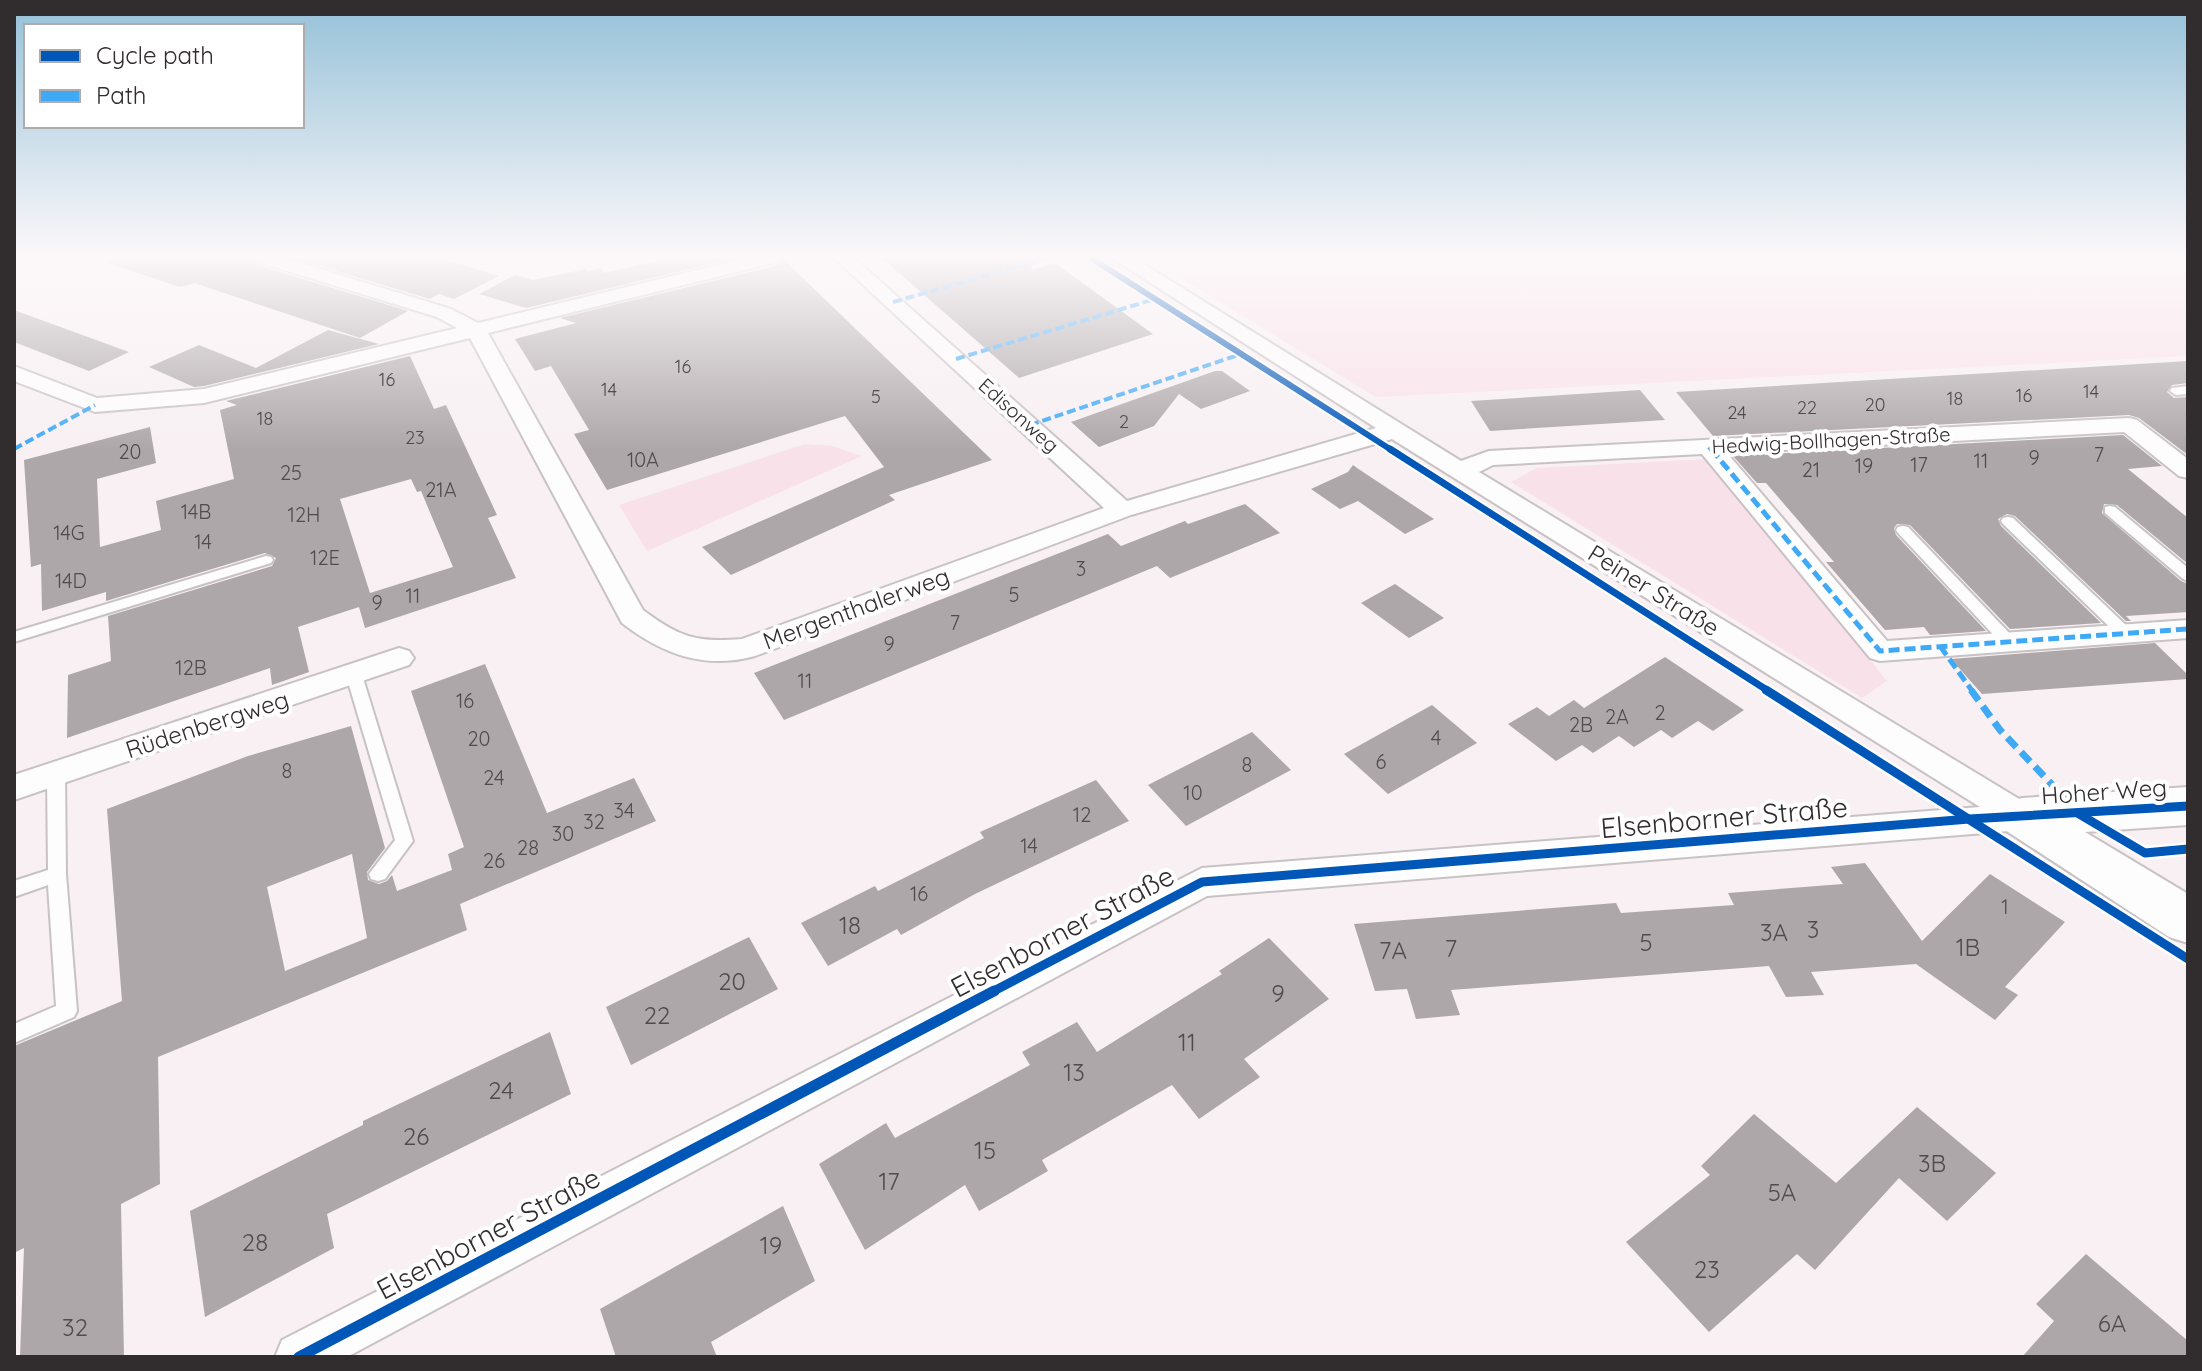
<svg xmlns="http://www.w3.org/2000/svg" width="2202" height="1371" font-family="Quicksand,sans-serif">
  <style>
    .green { fill: #f9e1ea }
    .building { fill: #ada7a9; fill-rule: evenodd }
    .lines { fill: none; stroke-linecap: round; stroke-linejoin: round }
    .lane-casing { stroke: #c8c2c4; stroke-width: 4 }
    .street-casing { stroke: #c8c2c4; stroke-width: 4 }
    .secondary-casing { stroke: #c8c2c4; stroke-width: 4 }
    .lane { fill: #fefdfd; fill-rule: evenodd }
    .street { fill: #fefdfd; fill-rule: evenodd }
    .secondary { fill: #fefdfd; fill-rule: evenodd }
    .quiet-far2 { stroke: #3fa9f5; stroke-width: 4; stroke-dasharray: 9 4; stroke-linecap: butt }
    .quiet-far1 { stroke: #3fa9f5; stroke-width: 5; stroke-dasharray: 11 5; stroke-linecap: butt }
    .quiet { stroke: #3fa9f5; stroke-width: 7; stroke-dasharray: 13 7; stroke-linecap: butt }
    .cycleway-far3-casing { stroke: #fff; stroke-width: 10 }
    .cycleway-far2-casing { stroke: #fff; stroke-width: 11 }
    .cycleway-far1-casing { stroke: #fff; stroke-width: 14 }
    .cycleway-casing { stroke: #fff; stroke-width: 16 }
    .cycleway-far3 { stroke: #0057b8; stroke-width: 6 }
    .cycleway-far2 { stroke: #0057b8; stroke-width: 7 }
    .cycleway-far1 { stroke: #0057b8; stroke-width: 9 }
    .cycleway { stroke: #0057b8; stroke-width: 11 }
    .labels { text-anchor: middle; dominant-baseline: central; stroke-width: 8; stroke-linejoin: round; paint-order: stroke }
    .far-number-label { font-size: 18px; fill: #504b4d }
    .far-street-label { font-size: 20px; fill: #312c2e; stroke: #fff }
    .number-label { font-size: 20px; fill: #504b4d }
    .street-label { font-size: 24px; fill: #312c2e; stroke: #fff }
    .near-number-label { font-size: 24px; fill: #504b4d }
    .near-street-label { font-size: 28px; fill: #312c2e; stroke: #fff }
  </style>
  <rect width="100%" height="100%" fill="#f8f0f3"/>
  <g class="green">
    <path d="M1147 258H2188V356L1376 397Z"/>
    <path d="M805 444 832 446 862 456 647 551 619 505Z"/>
    <path d="M1708 459 1887 681 1862 698 1511 482 1537 468Z"/>
  </g>
  <g class="building">
    <path d="M109 258H252L257 265 408 311 360 338 194 283 180 287 108 263Z"/>
    <path d="M293 258H440L499 276 454 299 439 294 430 299Z"/>
    <path d="M671 258H735L526 308 479 294 515 275 533 280 586 269 588 271 601 268 604 273Z"/>
    <path d="M782 258 992 460 889 495 895 500 731 575 702 547 884 467 845 416 607 490 574 434 589 430 551 366 535 371 515 339 576 323 560 318 778 265Z"/>
    <path d="M882 258H1030L1032 270 1055 263 1153 334 1019 378Z"/>
    <path d="M14 310 129 352 89 371 14 342Z"/>
    <path d="M328 330 379 344 204 386 194 387 149 367 199 345 256 368Z"/>
    <path d="M410 356 434 409 446 405 497 515 488 518 516 578 365 628 359 607 298 627 309 672 272 685 270 668 67 738 68 675 111 661 108 616 272 566 276 558 265 553 106 601V592L42 611 41 564 31 567 24 460 150 427 156 463 97 479 100 547 161 530 156 501 234 479 220 410 237 405 226 401ZM411 479 417 492 421 491 453 567 370 593 340 499Z"/>
    <path d="M2188 361V383L2172 385 2167 392 2174 398 2188 397V455L2139 418 2129 415 1713 436 1676 392Z"/>
    <path d="M1215 371H1222L1250 391 1201 409 1179 394 1154 426 1099 447 1071 422Z"/>
    <path d="M1640 390 1665 420 1490 431 1471 401Z"/>
    <path d="M2123 435 2162 466 2128 469 2188 518V564L2117 505 2104 504 2102 513 2181 581 2188 584V612L2126 616 2131 621H2126L2015 516 2007 514 1998 519 2001 526 2101 623 2010 629 1910 525 1897 524 1894 528 1896 535 1986 631 1930 635 1924 627 1885 630 1826 562H1834L1766 483H1757L1733 456Z"/>
    <path d="M1353 465 1357 468 1434 519 1405 534 1358 501 1340 509 1311 489 1348 472Z"/>
    <path d="M1245 504 1280 533 1170 578 1157 566 784 720 754 673 1108 534 1121 546 1185 521 1188 524Z"/>
    <path d="M1395 584 1444 618 1409 638 1361 603Z"/>
    <path d="M2155 643 2188 675V679L1982 694 1951 659Z"/>
    <path d="M1665 657 1744 710 1713 731 1698 721 1672 738 1661 730 1634 747 1619 736 1593 753 1582 745 1556 761 1508 724 1537 707 1549 716 1574 700 1584 708Z"/>
    <path d="M485 664 547 813 634 778 656 821 460 904 467 930 158 1057 160 1184 121 1204 124 1357H20L24 1248 14 1253V1046L122 1001 107 809 248 756 351 726 385 848 367 872 368 880 379 884 387 881 392 875 397 891 452 870 448 854 464 847 411 691ZM352 854 367 938 285 971 267 887Z"/>
    <path d="M1432 705 1477 743 1388 794 1344 754Z"/>
    <path d="M1252 732 1291 770 1186 826 1148 785Z"/>
    <path d="M1096 780 1129 821 975 894 901 935 897 929 828 966 801 923 875 886 878 891 984 838 980 832Z"/>
    <path d="M1865 863 1922 941 1990 874 2065 922 2005 987 2018 995 1995 1020 1916 964 1811 972 1824 995 1786 997 1769 966 1451 990 1460 1015 1416 1019 1407 989 1375 991 1354 924 1616 903 1621 913 1734 905 1728 893 1843 884 1831 867Z"/>
    <path d="M749 937 778 989 631 1065 606 1007Z"/>
    <path d="M1269 938 1329 999 1244 1059 1260 1077 1199 1119 1172 1085 1042 1160 1048 1171 979 1211 965 1185 865 1250 819 1164 886 1123 895 1138 1030 1065 1022 1052 1077 1022 1097 1052 1222 974 1219 971Z"/>
    <path d="M550 1032 571 1094 327 1214 334 1248 205 1317 190 1211 363 1125V1121Z"/>
    <path d="M1917 1107 1996 1173 1947 1221 1899 1178 1815 1270 1797 1254 1709 1332 1626 1242 1710 1175 1701 1166 1754 1114 1836 1183Z"/>
    <path d="M783 1206 815 1281 711 1342 717 1357H616L600 1309Z"/>
    <path d="M2086 1254 2188 1341V1357H2022L2054 1321 2036 1304Z"/>
  </g>
  <g class="lines">
    <defs>
      <g id="lane">
        <path d="M2188 386V394L2176 395 2170 391 2172 388Z"/>
        <path d="M2110 506 2115 507 2188 568V581L2183 579 2105 513V507Z"/>
        <path d="M2008 517 2013 518 2130 629 2133 633 2130 637H2120L2003 524 2001 521 2003 518Z"/>
        <path d="M1903 526 1908 527 2013 637 2016 641 2013 645H2003L1898 533 1896 530 1898 527Z"/>
        <path d="M266 556 271 557 273 560 271 563 14 642V632Z"/>
        <path d="M354 670 362 675 413 841 385 879 378 881 371 879 369 874 395 840 346 675Z"/>
        <path d="M56 767 62 768 65 773 66 874 77 1011 74 1017 14 1043V1024L56 1006 48 885 14 897V881L48 870 47 773 50 768Z"/>
      </g>
      <g id="street">
        <path d="M255 258H284L451 309 478 323 747 258H779L777 262 488 333 643 610C679 637 697 643 742 639L1104 508 834 258H854L1127 501 1376 428 1112 258H1134L1461 461 1489 451 2129 418 2137 420 2188 459V478L2179 476 2124 432 1727 453 1887 641 2188 620V638L1880 661 1870 658 1702 454 1493 465 1479 472 2034 808 2039 817 2034 826 2022 830 1207 896 347 1357H275L282 1340 1202 868 1980 807 1392 439 1131 515 755 656C705 670 662 654 622 623L470 338 204 403 95 412 14 381V366L97 398 204 389 457 328 437 317 258 262Z"/>
        <path d="M399 648 409 651 414 658 409 665 14 800V775Z"/>
      </g>
      <path id="secondary" d="M2188 787V825L2085 832 2188 894V943L2169 937 2005 830 1998 817 2005 804 2022 798Z"/>
    </defs>
    <use href="#lane" class="lane-casing"/>
    <use href="#street" class="street-casing"/>
    <use href="#secondary" class="secondary-casing"/>
    <use href="#lane" class="lane"/>
    <use href="#street" class="street"/>
    <use href="#secondary" class="secondary"/>
    <g class="quiet-far2">
      <path d="M893 302 1049 258"/>
      <path d="M956 359 1155 299"/>
      <path d="M1030 425 1241 354"/>
      <path d="M1709 447 1712 451"/>
      <path d="M14 449 95 405"/>
    </g>
    <g class="quiet-far1">
      <path d="M1711 449 1880 651 2188 629"/>
      <path d="M1940 646 1973 692"/>
    </g>
    <path class="quiet" d="M1971 690 2000 730 2081 815"/>
    <defs>
      <path id="cycleway-far3" d="M1091 258 1393 451"/>
      <path id="cycleway-far2" d="M1390 449 1770 692"/>
      <g id="cycleway-far1">
        <path d="M1766 690 2188 959"/>
        <path d="M2079 814 2145 853 2188 849"/>
        <path d="M990 993 1202 882 1969 819 2188 806"/>
      </g>
      <path id="cycleway" d="M299 1357 994 991"/>
    </defs>
    <use href="#cycleway-far3" class="cycleway-far3-casing"/>
    <use href="#cycleway-far2" class="cycleway-far2-casing"/>
    <use href="#cycleway-far1" class="cycleway-far1-casing"/>
    <use href="#cycleway" class="cycleway-casing"/>
    <use href="#cycleway-far3" class="cycleway-far3"/>
    <use href="#cycleway-far2" class="cycleway-far2"/>
    <use href="#cycleway-far1" class="cycleway-far1"/>
    <use href="#cycleway" class="cycleway"/>
  </g>
  <linearGradient id="sky" x2="0" y2="1"><stop stop-color="#95c1d8"/><stop offset="0.57" stop-color="#fcf8fa"/><stop offset="1" stop-color="#fcf8fa" stop-opacity="0"/></linearGradient>
  <rect width="2202" height="450" fill="url(#sky)"/>
  <g class="labels">
    <g class="far-number-label">
      <text x="683" y="366">16</text>
      <text x="387" y="379">16</text>
      <text x="609" y="389">14</text>
      <text x="2091" y="391">14</text>
      <text x="2024" y="395">16</text>
      <text x="876" y="396">5</text>
      <text x="1955" y="398">18</text>
      <text x="1875" y="404">20</text>
      <text x="1807" y="407">22</text>
      <text x="1737" y="412">24</text>
      <text x="265" y="418">18</text>
      <text x="1124" y="421">2</text>
      <text x="415" y="437">23</text>
    </g>
    <g class="far-street-label">
      <text transform="translate(1019 415) rotate(42)">Edisonweg</text>
      <text transform="translate(1831 440) rotate(-3)">Hedwig-Bollhagen-Straße</text>
    </g>
    <g class="number-label">
      <text x="130" y="451">20</text>
      <text x="2099" y="454">7</text>
      <text x="2034" y="457">9</text>
      <text x="643" y="459">10A</text>
      <text x="1981" y="460">11</text>
      <text x="1919" y="464">17</text>
      <text x="1864" y="465">19</text>
      <text x="1811" y="469">21</text>
      <text x="291" y="472">25</text>
      <text x="441" y="489">21A</text>
      <text x="196" y="511">14B</text>
      <text x="304" y="514">12H</text>
      <text x="69" y="532">14G</text>
      <text x="203" y="541">14</text>
      <text x="325" y="557">12E</text>
      <text x="1081" y="568">3</text>
      <text x="71" y="580">14D</text>
      <text x="1014" y="594">5</text>
      <text x="413" y="595">11</text>
      <text x="377" y="602">9</text>
      <text x="955" y="622">7</text>
      <text x="889" y="643">9</text>
      <text x="191" y="667">12B</text>
      <text x="805" y="680">11</text>
      <text x="465" y="700">16</text>
      <text x="1660" y="712">2</text>
      <text x="1617" y="716">2A</text>
      <text x="1581" y="724">2B</text>
      <text x="1436" y="737">4</text>
      <text x="479" y="738">20</text>
      <text x="1381" y="761">6</text>
      <text x="1247" y="764">8</text>
      <text x="287" y="770">8</text>
      <text x="494" y="777">24</text>
      <text x="1193" y="792">10</text>
      <text x="624" y="810">34</text>
      <text x="1082" y="814">12</text>
      <text x="594" y="821">32</text>
      <text x="563" y="833">30</text>
      <text x="1029" y="845">14</text>
      <text x="528" y="847">28</text>
      <text x="494" y="860">26</text>
      <text x="919" y="893">16</text>
      <text x="2005" y="906">1</text>
    </g>
    <g class="street-label">
      <text transform="translate(1654 590) rotate(32)">Peiner Straße</text>
      <text transform="translate(856 608) rotate(-20)">Mergenthalerweg</text>
      <text transform="translate(207 724) rotate(-18)">Rüdenbergweg</text>
      <text transform="translate(2104 791) rotate(-4)">Hoher Weg</text>
    </g>
    <g class="near-number-label">
      <text x="850" y="925">18</text>
      <text x="1813" y="929">3</text>
      <text x="1774" y="932">3A</text>
      <text x="1646" y="942">5</text>
      <text x="1968" y="947">1B</text>
      <text x="1451" y="948">7</text>
      <text x="1393" y="950">7A</text>
      <text x="732" y="981">20</text>
      <text x="1278" y="993">9</text>
      <text x="657" y="1015">22</text>
      <text x="1187" y="1042">11</text>
      <text x="1074" y="1072">13</text>
      <text x="501" y="1090">24</text>
      <text x="416" y="1136">26</text>
      <text x="985" y="1150">15</text>
      <text x="1932" y="1163">3B</text>
      <text x="889" y="1181">17</text>
      <text x="1782" y="1192">5A</text>
      <text x="255" y="1242">28</text>
      <text x="771" y="1245">19</text>
      <text x="1707" y="1269">23</text>
      <text x="2112" y="1323">6A</text>
      <text x="75" y="1327">32</text>
    </g>
    <g class="near-street-label">
      <text transform="translate(1724 817) rotate(-5)">Elsenborner Straße</text>
      <text transform="translate(1062 931) rotate(-28)">Elsenborner Straße</text>
      <text transform="translate(488 1233) rotate(-28)">Elsenborner Straße</text>
    </g>
  </g>
  <rect width="2202" height="1371" fill="none" stroke="#312c2e" stroke-width="32"/>
  <rect x="24" y="24" width="280" height="104" fill="#ffffff" stroke="#adabab" stroke-width="2"/>
  <rect x="40" y="50" width="40" height="12" fill="#0057b8" stroke="#adabab" stroke-width="2"/>
  <text x="96" y="64" font-size="24" fill="#312c2e">Cycle path</text>
  <rect x="40" y="90" width="40" height="12" fill="#3fa9f5" stroke="#adabab" stroke-width="2"/>
  <text x="96" y="104" font-size="24" fill="#312c2e">Path</text>
</svg>
